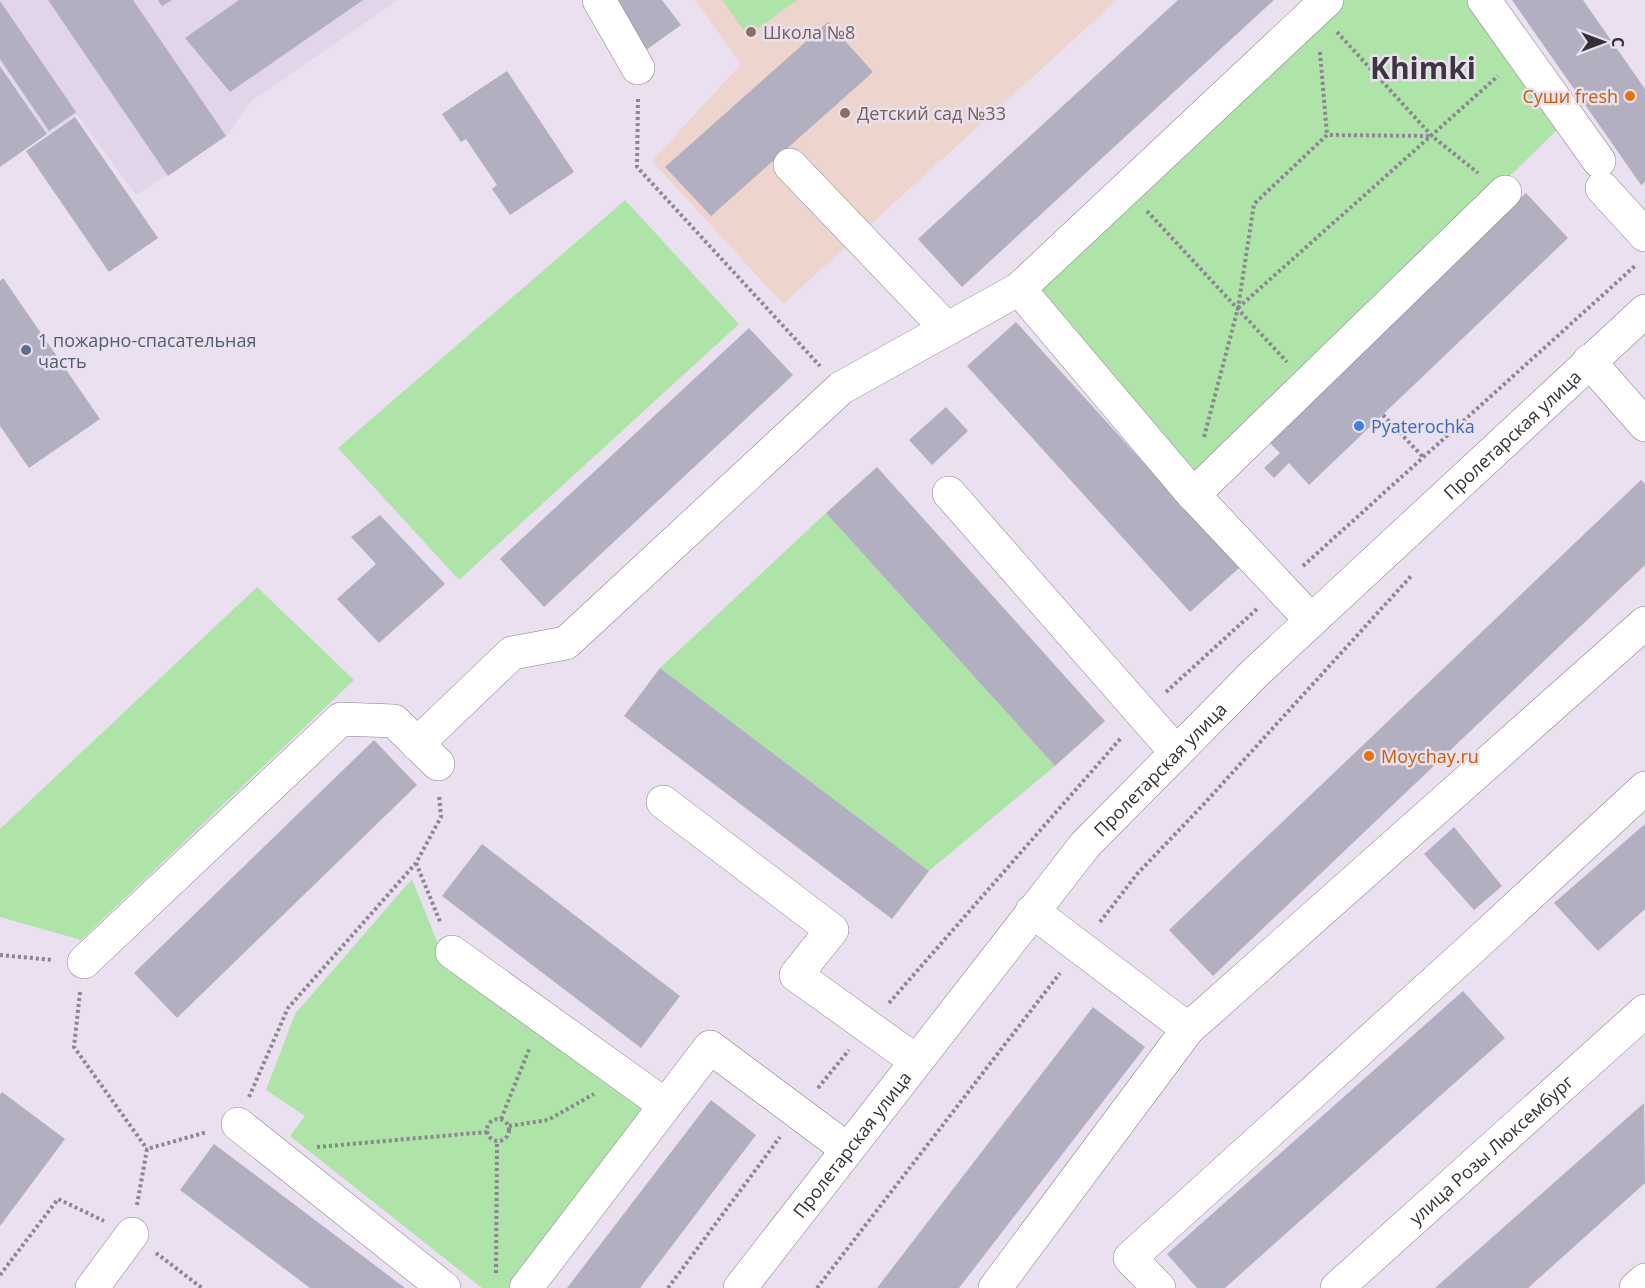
<svg xmlns="http://www.w3.org/2000/svg" width="1645" height="1288" font-family="'Open Sans',sans-serif">
  <style>
    .built { fill: #e2d4e9 }
    .education { fill: #edd4cc }
    .green { fill: #afe4a9 }
    .building { fill: #b2afc0 }
    .lines { fill: none; stroke-linecap: round; stroke-linejoin: round }
    .minor-casing { stroke: #897f8d; stroke-width: 34 }
    .path { stroke: #8d8691; stroke-width: 4; stroke-dasharray: 3 3; stroke-linecap: butt }
    .minor { stroke: #fff; stroke-width: 33 }
    .education-dot { fill: #8d6e63; stroke: #eae0ef; stroke-width: 2 }
    .food-dot { fill: #e8710a; stroke: #eae0ef; stroke-width: 2 }
    .service-dot { fill: #5c6f8a; stroke: #eae0ef; stroke-width: 2 }
    .shop-dot { fill: #3f7fe0; stroke: #eae0ef; stroke-width: 2 }
    .labels { text-anchor: middle; dominant-baseline: central; stroke-width: 5; stroke-linejoin: round; paint-order: stroke }
    .education-label { font-size: 18px; fill: #785e54; stroke: #eae0ef; text-anchor: start }
    .food-label { font-size: 18px; fill: #c56008; stroke: #eae0ef; text-anchor: end }
    .service-label { font-size: 18px; fill: #4e5e75; stroke: #eae0ef; text-anchor: start }
    .shop-label { font-size: 18px; fill: #366cbe; stroke: #eae0ef; text-anchor: start }
    .street-label { font-size: 18px; fill: #343036; stroke: #eae0ef }
    .town-label { font-size: 30px; font-weight: bold; fill: #3d3541; stroke: #eae0ef }
  </style>
  <rect width="100%" height="100%" fill="#eae0ef"/>
  <path class="built" d="M0 0H398L250 102 227 136 136 195 77 115 48 134 0 63Z"/>
  <path class="education" d="M695 0H1117L783 304 652 161 741 64Z"/>
  <g class="green">
    <path d="M722 0H797L748 36Z"/>
    <path d="M1338 0H1474L1563 124 1200 480 1035 285Z"/>
    <path d="M625 200 739 324 459 580 338 448Z"/>
    <path d="M826 513 1055 766 929 871 660 668Z"/>
    <path d="M257 587 354 680 81 940 0 917V829Z"/>
    <path d="M412 879 442 954 653 1107 517 1288H482L290 1136 305 1116 266 1090 295 1014Z"/>
  </g>
  <g class="building">
    <path d="M48 0H133L226 136 168 176Z"/>
    <path d="M158 0H172L162 6Z"/>
    <path d="M239 0H363L230 92 185 38Z"/>
    <path d="M616 0H662L681 25 646 50Z"/>
    <path d="M1178 0H1274L962 287 918 239Z"/>
    <path d="M1512 0H1583L1645 89V182L1641 185Z"/>
    <path d="M0 1 76 112 49 131 0 59Z"/>
    <path d="M828 22 873 72 711 216 665 167Z"/>
    <path d="M0 66 47 134 0 167Z"/>
    <path d="M507 71 574 172 510 215 492 189 497 185 466 139 461 142 442 114Z"/>
    <path d="M75 117 158 238 109 272 26 151Z"/>
    <path d="M1526 193 1568 238 1309 485 1289 463 1274 478 1264 468 1280 453 1267 440Z"/>
    <path d="M3 278 100 419 29 468 0 426V281Z"/>
    <path d="M1016 322 1239 568 1190 612 967 366Z"/>
    <path d="M749 328 793 375 544 607 500 559Z"/>
    <path d="M946 407 968 431 932 465 909 440Z"/>
    <path d="M877 467 1105 721 1055 766 826 513Z"/>
    <path d="M1641 480 1645 484V565L1213 976 1169 930Z"/>
    <path d="M380 515 445 584 379 643 337 599 376 564 351 537Z"/>
    <path d="M660 668 929 871 892 919 624 716Z"/>
    <path d="M374 740 417 785 177 1018 134 973Z"/>
    <path d="M1645 824V909L1598 951 1554 903Z"/>
    <path d="M1454 827 1502 886 1474 910 1424 854Z"/>
    <path d="M482 844 680 996 641 1048 442 896Z"/>
    <path d="M1463 991 1505 1038 1225 1288H1197L1167 1254Z"/>
    <path d="M1093 1007 1145 1047 959 1288H877Z"/>
    <path d="M2 1092 65 1139 0 1226V1095Z"/>
    <path d="M711 1100 756 1135 640 1288H567Z"/>
    <path d="M1644 1103 1645 1183 1528 1288H1435Z"/>
    <path d="M214 1144 266 1183 405 1288H310L180 1190Z"/>
  </g>
  <g class="lines">
    <defs>
      <g id="minor">
        <path d="M599 0 638 68"/>
        <path d="M1484 0 1599 161"/>
        <path d="M790 165 947 329"/>
        <path d="M1602 188 1645 235"/>
        <path d="M1019 289 1189 490 1311 620"/>
        <path d="M1589 361 1645 425"/>
        <path d="M949 493 1176 752"/>
        <path d="M1193 495 1505 192"/>
        <path d="M417 744 512 653 566 643 841 388 1019 289 1327 0"/>
        <path d="M663 802 832 930 796 975 916 1061"/>
        <path d="M1032 911 1188 1029"/>
        <path d="M452 952 665 1105"/>
        <path d="M84 962 341 719 394 721 438 764"/>
        <path d="M238 1124 444 1288"/>
        <path d="M92 1288 132 1234"/>
        <path d="M526 1288 710 1047 847 1149"/>
        <path id="s1" d="M740 1288 1085 845 1255 673 1645 311"/>
        <path d="M995 1288 1188 1029 1645 623"/>
        <path d="M1159 1288 1130 1258 1470 950 1645 788"/>
        <path id="s2" d="M1337 1288 1645 1011"/>
        <path d="M1636 1288 1645 1280"/>
      </g>
    </defs>
    <use href="#minor" class="minor-casing"/>
    <g class="path">
      <path d="M1337 32 1432 136 1478 173"/>
      <path d="M1320 52 1327 135"/>
      <path d="M638 99 637 167 820 366"/>
      <path d="M1147 211 1287 362"/>
      <path d="M1238 308 1498 76"/>
      <path d="M1383 415 1424 458"/>
      <path d="M1204 437 1238 308 1254 204 1327 135 1432 136"/>
      <path d="M1303 566 1636 265"/>
      <path d="M1166 692 1258 608"/>
      <path d="M416 863 441 924"/>
      <path d="M1100 922 1137 874 1203 805 1412 575"/>
      <path d="M0 955 53 960"/>
      <path d="M80 992 74 1047 147 1149"/>
      <path d="M889 1003 1121 738"/>
      <path d="M818 1088 849 1050"/>
      <path d="M249 1097 288 1008 416 863 441 817 439 795"/>
      <circle cx="498" cy="1130" r="11"/>
      <path d="M501 1119 530 1047"/>
      <path d="M509 1126 548 1120 594 1094"/>
      <path d="M317 1147 487 1132"/>
      <path d="M137 1205 147 1149 207 1132"/>
      <path d="M156 1253 202 1288"/>
      <path d="M496 1273 497 1141"/>
      <path d="M0 1275 58 1199 104 1221"/>
      <path d="M668 1288 780 1137"/>
      <path d="M817 1288 1060 973"/>
    </g>
    <use href="#minor" class="minor"/>
  </g>
  <g class="education-dot">
    <circle cx="751" cy="32" r="6"/>
    <circle cx="845" cy="113" r="6"/>
  </g>
  <g class="food-dot">
    <circle cx="1630" cy="96" r="6"/>
    <circle cx="1369" cy="756" r="6"/>
  </g>
  <circle class="service-dot" cx="26" cy="350" r="6"/>
  <circle class="shop-dot" cx="1359" cy="426" r="6"/>
  <g class="labels">
    <g class="education-label">
      <text x="763" y="32">Школа №8</text>
      <text x="857" y="113">Детский сад №33</text>
    </g>
    <g class="food-label">
      <text x="1618" y="96">Суши fresh</text>
      <text x="1381" y="756" text-anchor="start">Moychay.ru</text>
    </g>
    <g class="service-label">
      <text x="38" y="340">1 пожарно-спасательная<tspan x="38" dy="21">часть</tspan></text>
    </g>
    <g class="shop-label">
      <text x="1371" y="426">Pyaterochka</text>
    </g>
    <g class="street-label">
      <text stroke="none"><textPath href="#s1" startOffset="1154">Пролетарская улица</textPath></text>
      <text stroke="none"><textPath href="#s1" startOffset="668">Пролетарская улица</textPath></text>
      <text stroke="none"><textPath href="#s1" startOffset="182">Пролетарская улица</textPath></text>
      <text stroke="none"><textPath href="#s2" startOffset="207">улица Розы Люксембург</textPath></text>
    </g>
    <g class="town-label">
      <text x="1423" y="67">Khimki</text>
    </g>
  </g>
  <g transform="translate(1603 42) rotate(90)" stroke="#eae0ef" stroke-width="4.5" paint-order="stroke">
  <path d="M0-4.5L10 22L0 15L-10 22Z" fill="#343036"/>
  <text y="-9" font-size="16" font-weight="bold" text-anchor="middle" fill="#343036">С</text>
  </g>
</svg>
